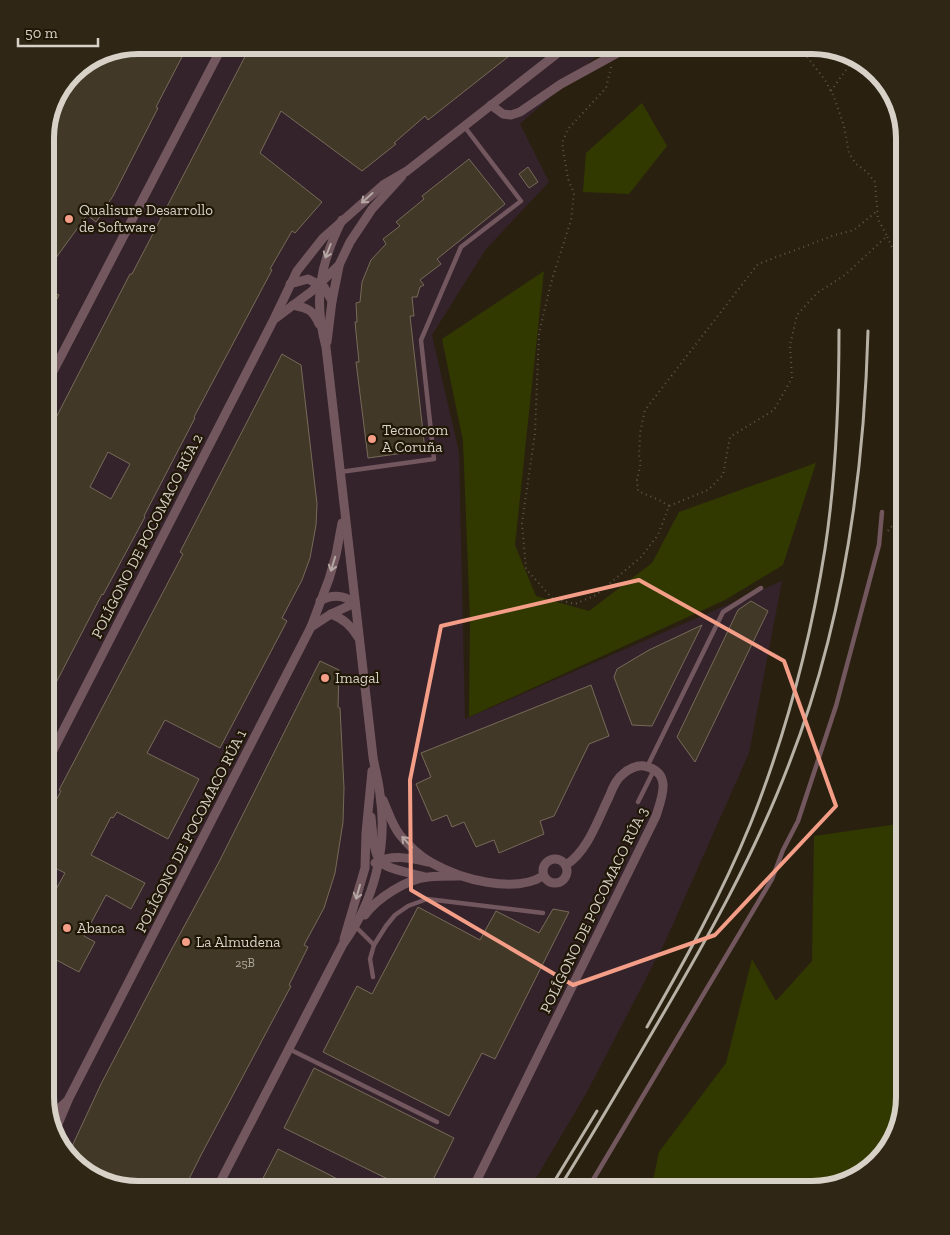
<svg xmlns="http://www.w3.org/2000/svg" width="950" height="1235" font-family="'Zilla Slab',serif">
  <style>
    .industrial { fill: #35232b }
    .green { fill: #313900 }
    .building { fill: #423827; stroke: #766b59; fill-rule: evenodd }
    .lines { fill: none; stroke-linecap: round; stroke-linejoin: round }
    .path { stroke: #5f5749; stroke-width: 2; stroke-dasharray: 1 4; stroke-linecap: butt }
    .service { stroke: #73575e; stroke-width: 4.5 }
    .minor { stroke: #73575e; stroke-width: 9 }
    .rail { stroke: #b7b1a6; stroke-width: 3 }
    .oneway { stroke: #b4a6a2 }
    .marked { fill: none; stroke: #f49e88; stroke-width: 4; stroke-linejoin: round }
    .poi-dot { fill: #f49e88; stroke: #201707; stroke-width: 2 }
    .labels { text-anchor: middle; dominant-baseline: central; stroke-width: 4.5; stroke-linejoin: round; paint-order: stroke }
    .number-label { font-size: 12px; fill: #b2ab9f }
    .poi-label { font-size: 15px; fill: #d7d1c7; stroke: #201707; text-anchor: start }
    .street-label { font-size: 15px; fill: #d7d1c7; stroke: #201707 }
    .rim { fill: none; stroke: #d7d1c7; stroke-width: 6 }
  </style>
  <rect width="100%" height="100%" fill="#2a2010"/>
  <path class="industrial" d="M138 45H609L520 124 549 182 486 249 432 335 459 452 465 719 782 581 749 753 665 942 587 1092 529 1190H138L92 1178 61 1148 45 1097V132L55 97 76 68Z"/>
  <g class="green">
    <path d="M642 103 667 146 629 194 583 192 586 153Z"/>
    <path d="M544 271 515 545 536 596 589 611 652 563 679 512 816 463 783 565 725 600 469 717 470 619 463 441 442 339Z"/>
    <path d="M905 823V1097L893 1143 863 1174 812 1190H651L659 1152 726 1063 752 959 776 1001 812 961 814 836Z"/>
  </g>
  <g class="building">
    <path d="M138 45H190L185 56 183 55 156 107 158 108 113 196 105 208H106L96 222 87 215 45 273V138L55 120 49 117 52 105 62 92 68 95 83 66Z"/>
    <path d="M251 45H523L428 120 425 116 394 143 396 144 362 171 281 111 260 153 322 202 295 233 292 231 270 269 272 270 194 417 195 418 144 516 145 517 103 595 102 594 45 704V439L130 274H132ZM108 452 130 464 111 499 90 487Z"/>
    <path d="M469 159 505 204 437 259 441 264 420 280 424 285 420 287 417 297H412L414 316H410L425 450 368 458 356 362H359L355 322H357L356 303 360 302 362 282 371 260 386 244 383 239 400 226 396 222 424 199 422 196Z"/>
    <path d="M528 167 538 182 529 188 519 174Z"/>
    <path d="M45 289 59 295 45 322Z"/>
    <path d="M282 354 301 365 317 504 316 525 310 558 302 580 282 618 287 621 220 748 165 720 147 753 199 779 168 839 117 812 113 818 111 817 91 855 145 883 131 909 106 895 84 936 95 942 79 972 45 954V887L54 893 65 873 45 863V841L54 823 46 819 61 791 59 790 183 554 180 552Z"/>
    <path d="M751 601 768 611 695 762 677 737 738 610Z"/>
    <path d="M702 625 652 726 632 725 614 677 617 669 649 650Z"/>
    <path d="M320 661 339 670 338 707 340 708 344 788 343 822 335 873 324 908 304 945 308 947 289 985 291 986 201 1155 188 1181 190 1182 186 1190H138L92 1178 68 1155 101 1084 167 958 220 860Z"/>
    <path d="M591 685 609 736 589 744 554 816 540 821 544 834 499 853 494 840 476 847 464 822 452 827 447 815 432 821 416 784 431 777 421 753Z"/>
    <path d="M418 907 480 940 496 911 539 933 553 909 569 912 495 1059 482 1053 449 1116 323 1052 357 986 372 994Z"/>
    <path d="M314 1068 454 1138 428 1190H410L284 1128Z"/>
    <path d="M278 1149 326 1173 358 1190H257Z"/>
  </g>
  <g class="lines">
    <g class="path">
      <path d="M798 45 825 80 834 97 844 126 849 153 856 164 867 172 875 182 878 219 887 236"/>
      <path d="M611 67 606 88 568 129 562 143 568 179 574 193 571 220 551 283 539 333 535 433 522 523 526 569 552 598 575 604 596 595 641 557 658 535 669 506 708 490 723 475 730 437 774 410 792 378 790 345 797 315 817 293 845 275 887 236 905 277"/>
      <path d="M831 91 855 57"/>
      <path d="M669 506 661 501 638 491 637 480 641 462 639 458 640 433 645 410 758 264 835 235 854 230 877 211"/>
      <path d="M888 531 900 516 905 514"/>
    </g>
    <g class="service">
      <path d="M340 472 434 459 421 340 461 247 521 201 464 126"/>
      <path d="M647 767 723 612 761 588"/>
      <path d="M638 802 654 770"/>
      <path d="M356 927 374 945"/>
      <path d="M373 977 370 959 374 945 386 926 395 915 408 906 427 899 543 913"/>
      <path d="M289 1049 437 1122"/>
      <path d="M587 1190 772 879 783 850 798 821 836 706 879 545 882 512"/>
    </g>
    <g class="minor">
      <path d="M491 105 503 114 511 115 520 112 561 84 632 45"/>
      <path d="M290 284 308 279 324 287 332 301"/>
      <path d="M293 305C308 308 313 310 319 324"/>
      <path d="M276 318 312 291 339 265 350 242 372 209 402 176"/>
      <path d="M327 342 332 301 339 266"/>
      <path d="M45 387 223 45"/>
      <path d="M320 601C332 594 344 595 355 603L331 614"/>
      <path d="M311 627 331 614C344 619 351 626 358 637"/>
      <path d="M45 766 274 319 297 271 323 238 383 185 407 171 568 45"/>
      <path d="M383 800C388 811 392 825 400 835 408 845 420 856 432 863 460 879 514 894 543 876"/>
      <path d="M371 817C376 871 376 864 425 877"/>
      <circle cx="555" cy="871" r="12"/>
      <path d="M375 863C392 854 410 858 428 862"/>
      <path d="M365 915C377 898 407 879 428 877 438 876 449 876 459 876"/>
      <path d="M344 939 365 868 366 833 372 771"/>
      <path d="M51 1116 66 1102"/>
      <path d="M55 1131 69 1098 311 627 329 579 336 555 342 523"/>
      <path d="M216 1190 343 944C374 902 388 847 380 795 379 782 375 770 373 757L326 347C313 300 320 264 342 220"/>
      <path d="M472 1190 656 816C662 797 673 772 644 766 637 765 628 769 623 774 616 779 612 789 609 797 598 819 588 851 566 865"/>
    </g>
    <g class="rail">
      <path d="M647 1027C684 962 721 896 750 825 785 737 810 643 825 549 836 477 839 403 839 330"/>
      <path d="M549 1190 597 1111"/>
      <path d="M558 1190C592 1136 624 1081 656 1026 706 941 754 856 789 764 843 626 864 478 868 331"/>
    </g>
  </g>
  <defs><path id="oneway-shaft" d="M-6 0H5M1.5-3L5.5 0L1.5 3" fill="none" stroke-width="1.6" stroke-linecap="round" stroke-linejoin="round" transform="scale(1.25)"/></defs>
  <g class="oneway">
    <use href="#oneway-shaft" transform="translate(367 198) rotate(138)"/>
    <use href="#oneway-shaft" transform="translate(328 251) rotate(111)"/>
    <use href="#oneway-shaft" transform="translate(333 564) rotate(107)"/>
    <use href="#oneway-shaft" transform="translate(407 842) rotate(-133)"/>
    <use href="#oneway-shaft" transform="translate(358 892) rotate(106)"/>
  </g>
  <path class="marked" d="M639 580 784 661 836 806 715 935 573 985 411 890 410 780 441 626Z"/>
  <g class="poi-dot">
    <circle cx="69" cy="219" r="5"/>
    <circle cx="372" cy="439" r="5"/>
    <circle cx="325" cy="678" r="5"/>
    <circle cx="67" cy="928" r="5"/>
    <circle cx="186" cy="942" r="5"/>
  </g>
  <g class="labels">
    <g class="number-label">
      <text x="245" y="963">25B</text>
    </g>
    <g class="poi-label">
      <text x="79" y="210">Qualisure Desarrollo<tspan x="79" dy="17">de Software</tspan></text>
      <text x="382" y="430">Tecnocom<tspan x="382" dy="17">A Coruña</tspan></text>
      <text x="335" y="678">Imagal</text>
      <text x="77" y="928">Abanca</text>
      <text x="196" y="942">La Almudena</text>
    </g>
    <g class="street-label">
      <text transform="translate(147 536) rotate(-63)">POLÍGONO DE POCOMACO RÚA 2</text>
      <text transform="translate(191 831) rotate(-63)">POLÍGONO DE POCOMACO RÚA 1</text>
      <text transform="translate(594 910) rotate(-64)">POLÍGONO DE POCOMACO RÚA 3</text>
    </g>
  </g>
  <path d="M0 0H950V1235H0ZM138 54H812A84 84 0 0 1 896 138V1097A84 84 0 0 1 812 1181H138A84 84 0 0 1 54 1097V138A84 84 0 0 1 138 54Z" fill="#2f2616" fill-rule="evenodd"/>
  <path class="rim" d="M138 54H812A84 84 0 0 1 896 138V1097A84 84 0 0 1 812 1181H138A84 84 0 0 1 54 1097V138A84 84 0 0 1 138 54Z"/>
  <path d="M18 38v8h80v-8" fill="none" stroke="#d7d1c7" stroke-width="2.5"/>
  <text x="25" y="38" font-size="15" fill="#d7d1c7" stroke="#201707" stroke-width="4" paint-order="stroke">50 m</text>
</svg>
